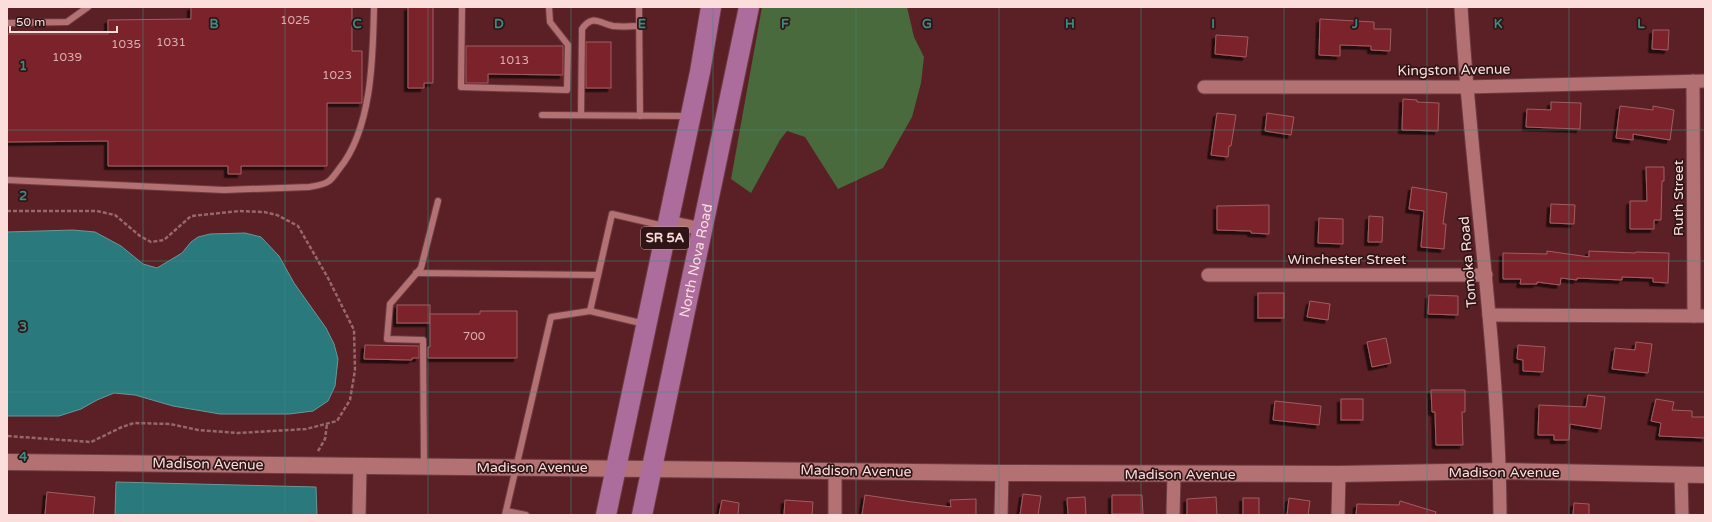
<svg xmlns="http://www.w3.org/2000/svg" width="1712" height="522" font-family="'Varela Round',sans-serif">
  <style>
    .green { fill: #486a3c }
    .water { fill: #2a797c; stroke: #699799 }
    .building { fill: #7c202c; stroke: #9f5e60; filter: url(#shadow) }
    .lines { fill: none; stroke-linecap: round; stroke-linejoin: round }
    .service-casing { stroke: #6e3c43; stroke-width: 8 }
    .minor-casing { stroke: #6e3c43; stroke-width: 15 }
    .tertiary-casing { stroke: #6e3c43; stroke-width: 18 }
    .primary-casing { stroke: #6e3c43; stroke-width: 22 }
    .path { stroke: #97686a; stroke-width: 2.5; stroke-dasharray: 4 2; stroke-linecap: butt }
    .service { stroke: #b47173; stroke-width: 6 }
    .minor { stroke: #b47173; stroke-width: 13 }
    .tertiary { stroke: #b47173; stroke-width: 16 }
    .primary { stroke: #ac6d9d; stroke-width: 20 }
    .grid { fill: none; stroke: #3e8b84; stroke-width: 1; stroke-opacity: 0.55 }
    .labels { text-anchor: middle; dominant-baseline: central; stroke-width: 3.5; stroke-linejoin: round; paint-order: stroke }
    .number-label { font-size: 12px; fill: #dbaeb0 }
    .shield { fill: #2f1516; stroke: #bea1a1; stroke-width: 1 }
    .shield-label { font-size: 13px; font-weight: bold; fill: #fbdddc }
    .street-label { font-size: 14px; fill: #fbdddc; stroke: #2f1516 }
    .grid-label { font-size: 13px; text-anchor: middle; font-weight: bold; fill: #3e8b84; stroke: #2f1516; stroke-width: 3.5; stroke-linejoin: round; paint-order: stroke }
  </style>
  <defs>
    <filter id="shadow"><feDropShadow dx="-3.5" dy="3.5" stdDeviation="0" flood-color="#0009"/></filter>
  </defs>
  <rect width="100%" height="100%" fill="#5a2025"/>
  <path class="green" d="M762 7H907L914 37 924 57 921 83 912 117 883 168 838 189 805 137 787 131 780 140 751 193 731 179Z"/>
  <g class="water">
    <path d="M73 230 95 232 121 246 143 264 157 268 182 253 191 242 198 237 210 234 245 233 261 237 279 256 294 283 326 328 334 344 338 359 335 386 328 401 313 411 289 414H220L173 406 135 395 114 393 97 400 81 409 59 416H7V232Z"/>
    <path d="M116 482 316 487 317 515H115Z"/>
  </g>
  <g class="building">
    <path d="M191 7H352V51H362V103H327V166H241V174H228V166H108V141L7 142V34H108V20L191 19Z"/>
    <path d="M408 7H433V83H424V88H408Z"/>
    <path d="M1320 19 1374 22V29H1391L1390 51 1371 50V46L1340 45V56L1319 55Z"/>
    <path d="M1653 30H1669L1668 50 1652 49Z"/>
    <path d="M1216 35 1248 37 1246 57 1215 54Z"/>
    <rect x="586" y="42" width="25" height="46"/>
    <path d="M466 46H563V75L488 74V83H466Z"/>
    <path d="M1403 99 1417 100V102L1439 103 1438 131 1402 130Z"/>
    <path d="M1551 102 1581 103 1580 129 1526 127 1527 109 1551 110Z"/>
    <path d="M1620 106 1653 110V106L1674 110 1670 140 1633 134V140L1616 138Z"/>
    <path d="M1217 113 1236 115 1231 146H1229L1228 157 1211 155Z"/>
    <path d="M1267 113 1294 117 1291 135 1265 131Z"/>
    <path d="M1646 167H1664V181H1662L1661 220H1654V229H1630V201H1647Z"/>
    <path d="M1412 187 1447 193 1443 224H1446L1444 249 1421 247 1424 211 1409 209Z"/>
    <path d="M1551 204 1575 205 1574 224 1550 223Z"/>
    <path d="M1269 205V234L1251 233V231L1217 230V206Z"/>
    <path d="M1369 216 1383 217 1382 242H1368Z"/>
    <path d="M1319 218 1343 219V244L1318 243Z"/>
    <path d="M1547 251 1589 257V251L1635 253 1636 252 1669 253 1668 283 1653 282V278L1622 277V280L1577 278V280L1561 278 1560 285 1537 282V284H1520L1521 279H1503V253L1547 254Z"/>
    <rect x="1258" y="293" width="26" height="25"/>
    <path d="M1429 295 1458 296V315L1428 314Z"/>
    <path d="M1310 301 1330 304 1328 320 1307 317Z"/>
    <rect x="397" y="305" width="33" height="18"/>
    <path d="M480 311H517V358H428V347H430V314H480Z"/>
    <path d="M1386 338 1391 363 1372 367 1367 342Z"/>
    <path d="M1636 342 1652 344 1648 373 1612 369 1615 348 1635 350Z"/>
    <path d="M365 345 419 346V358H412V360L364 359Z"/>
    <path d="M1518 345 1545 347 1543 372 1523 371V360L1517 359Z"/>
    <path d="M1431 390H1465V412H1462L1463 445H1436L1435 412H1432Z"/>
    <path d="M1588 395 1605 397 1601 429 1570 424 1569 440H1554V435H1538L1539 405 1586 407Z"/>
    <rect x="1341" y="399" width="22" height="21"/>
    <path d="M1656 399 1674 402 1672 410 1692 411V417H1705V438L1659 436 1661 423 1651 421Z"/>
    <path d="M1275 401 1321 406 1319 425 1273 420Z"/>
    <path d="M47 492 95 497 93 515H45Z"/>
    <path d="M1023 494 1041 496 1038 515H1020Z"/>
    <path d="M865 495 912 502 951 507 950 500 976 499V515H862Z"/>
    <path d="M1112 495H1142L1143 514H1112Z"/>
    <path d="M1085 497 1086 515H1068L1067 498Z"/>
    <path d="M1216 497 1217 515H1187V499Z"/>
    <rect x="1243" y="498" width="16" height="17"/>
    <path d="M1289 498 1310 501 1308 515H1287Z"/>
    <path d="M722 500 739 503 738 515H719Z"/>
    <path d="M785 500 813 502 812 515H784Z"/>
    <path d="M1400 501 1436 512 1435 515H1356L1357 504 1399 505Z"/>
    <path d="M1574 503 1589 504V515H1573Z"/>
  </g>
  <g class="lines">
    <defs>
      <g id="service">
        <path d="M462 7 461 87 567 90 568 45 550 22 549 7"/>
        <path d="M639 7 640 116"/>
        <path d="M7 23 67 22 88 7"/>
        <path d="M542 115 688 116"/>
        <path d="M581 115 582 29C592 14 599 23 613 26 621 27 631 26 639 26"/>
        <path d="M7 180 224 190 309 187C315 186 324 185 329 181 333 178 336 173 339 169 372 129 373 57 374 7"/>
        <path d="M416 273 598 275"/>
        <path d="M645 324 590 311 612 214 664 226"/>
        <path d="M424 466 423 340 387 339 390 304 421 268 438 201"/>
        <path d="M506 511 526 515"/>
        <path d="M505 515 551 317 590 311"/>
      </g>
      <g id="minor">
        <path d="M1461 7C1471 176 1499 345 1500 515"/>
        <path d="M1693 81 1694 316"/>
        <path d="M1204 87H1466L1705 81"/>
        <path d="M668 222 703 229"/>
        <path d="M1208 275H1486"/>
        <path d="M1489 315 1705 316"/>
        <path d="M1681 475 1682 515"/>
        <path d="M359 515 360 466"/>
        <path d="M835 515V471"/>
        <path d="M1001 515 1002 473"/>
        <path d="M1173 515 1174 474"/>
        <path d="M1338 515 1339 474"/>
      </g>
      <path id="tertiary" d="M7 462 1002 473 1339 474 1500 471 1705 475"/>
      <g id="primary">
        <path d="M606 515 700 72 711 7"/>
        <path id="s1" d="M642 515 749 7"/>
      </g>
    </defs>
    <use href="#service" class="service-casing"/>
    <use href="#minor" class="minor-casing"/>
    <use href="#tertiary" class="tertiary-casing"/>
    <use href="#primary" class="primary-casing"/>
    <g class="path">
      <path d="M7 211H97L115 215 140 236 151 242 164 240 191 216 240 211 264 212 277 215 298 226 328 278 354 330 355 370 350 400 337 421 306 429 238 433 198 430 170 424 134 423 122 427 91 442 7 436"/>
      <path d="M318 451 325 439 327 424"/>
    </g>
    <use href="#service" class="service"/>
    <use href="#minor" class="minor"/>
    <use href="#tertiary" class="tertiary"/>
    <use href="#primary" class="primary"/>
  </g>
  <path class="grid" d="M143 7V515M285 7V515M428 7V515M571 7V515M713 7V515M856 7V515M999 7V515M1141 7V515M1284 7V515M1427 7V515M1569 7V515M7 130H1705M7 261H1705M7 392H1705"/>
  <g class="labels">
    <g class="number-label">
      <text x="295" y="20">1025</text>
      <text x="171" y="42">1031</text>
      <text x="126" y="44">1035</text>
      <text x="67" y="57">1039</text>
      <text x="514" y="60">1013</text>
      <text x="337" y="75">1023</text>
      <text x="474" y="336">700</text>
    </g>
    <rect class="shield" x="641" y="227" width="48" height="22" rx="3"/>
    <g class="shield-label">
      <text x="665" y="238">SR 5A</text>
    </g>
    <g class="street-label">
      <text transform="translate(1454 70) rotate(-1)">Kingston Avenue</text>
      <text transform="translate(1678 198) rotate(-90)">Ruth Street</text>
      <text x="1347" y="259">Winchester Street</text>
      <text stroke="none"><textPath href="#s1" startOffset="260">North Nova Road</textPath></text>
      <text transform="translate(1468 262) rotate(-95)">Tomoka Road</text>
      <text transform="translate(208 464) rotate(1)">Madison Avenue</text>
      <text x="532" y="467">Madison Avenue</text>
      <text transform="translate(856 471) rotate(1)">Madison Avenue</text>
      <text x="1504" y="472">Madison Avenue</text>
      <text x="1180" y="474">Madison Avenue</text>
    </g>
  </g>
  <g class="grid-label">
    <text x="214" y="28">B</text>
    <text x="357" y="28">C</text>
    <text x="499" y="28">D</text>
    <text x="642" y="28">E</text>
    <text x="785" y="28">F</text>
    <text x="927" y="28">G</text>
    <text x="1070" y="28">H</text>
    <text x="1213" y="28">I</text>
    <text x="1355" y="28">J</text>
    <text x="1498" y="28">K</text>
    <text x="1641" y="28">L</text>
    <text x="23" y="70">1</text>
    <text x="23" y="200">2</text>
    <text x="23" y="331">3</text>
    <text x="23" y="461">4</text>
  </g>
  <rect width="1712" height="522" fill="none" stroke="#fbdddc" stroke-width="16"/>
  <path d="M10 26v6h107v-6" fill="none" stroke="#fbdddc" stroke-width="2"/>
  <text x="16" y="26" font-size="12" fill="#fbdddc" stroke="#2f1516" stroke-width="3" paint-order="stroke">50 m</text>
</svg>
